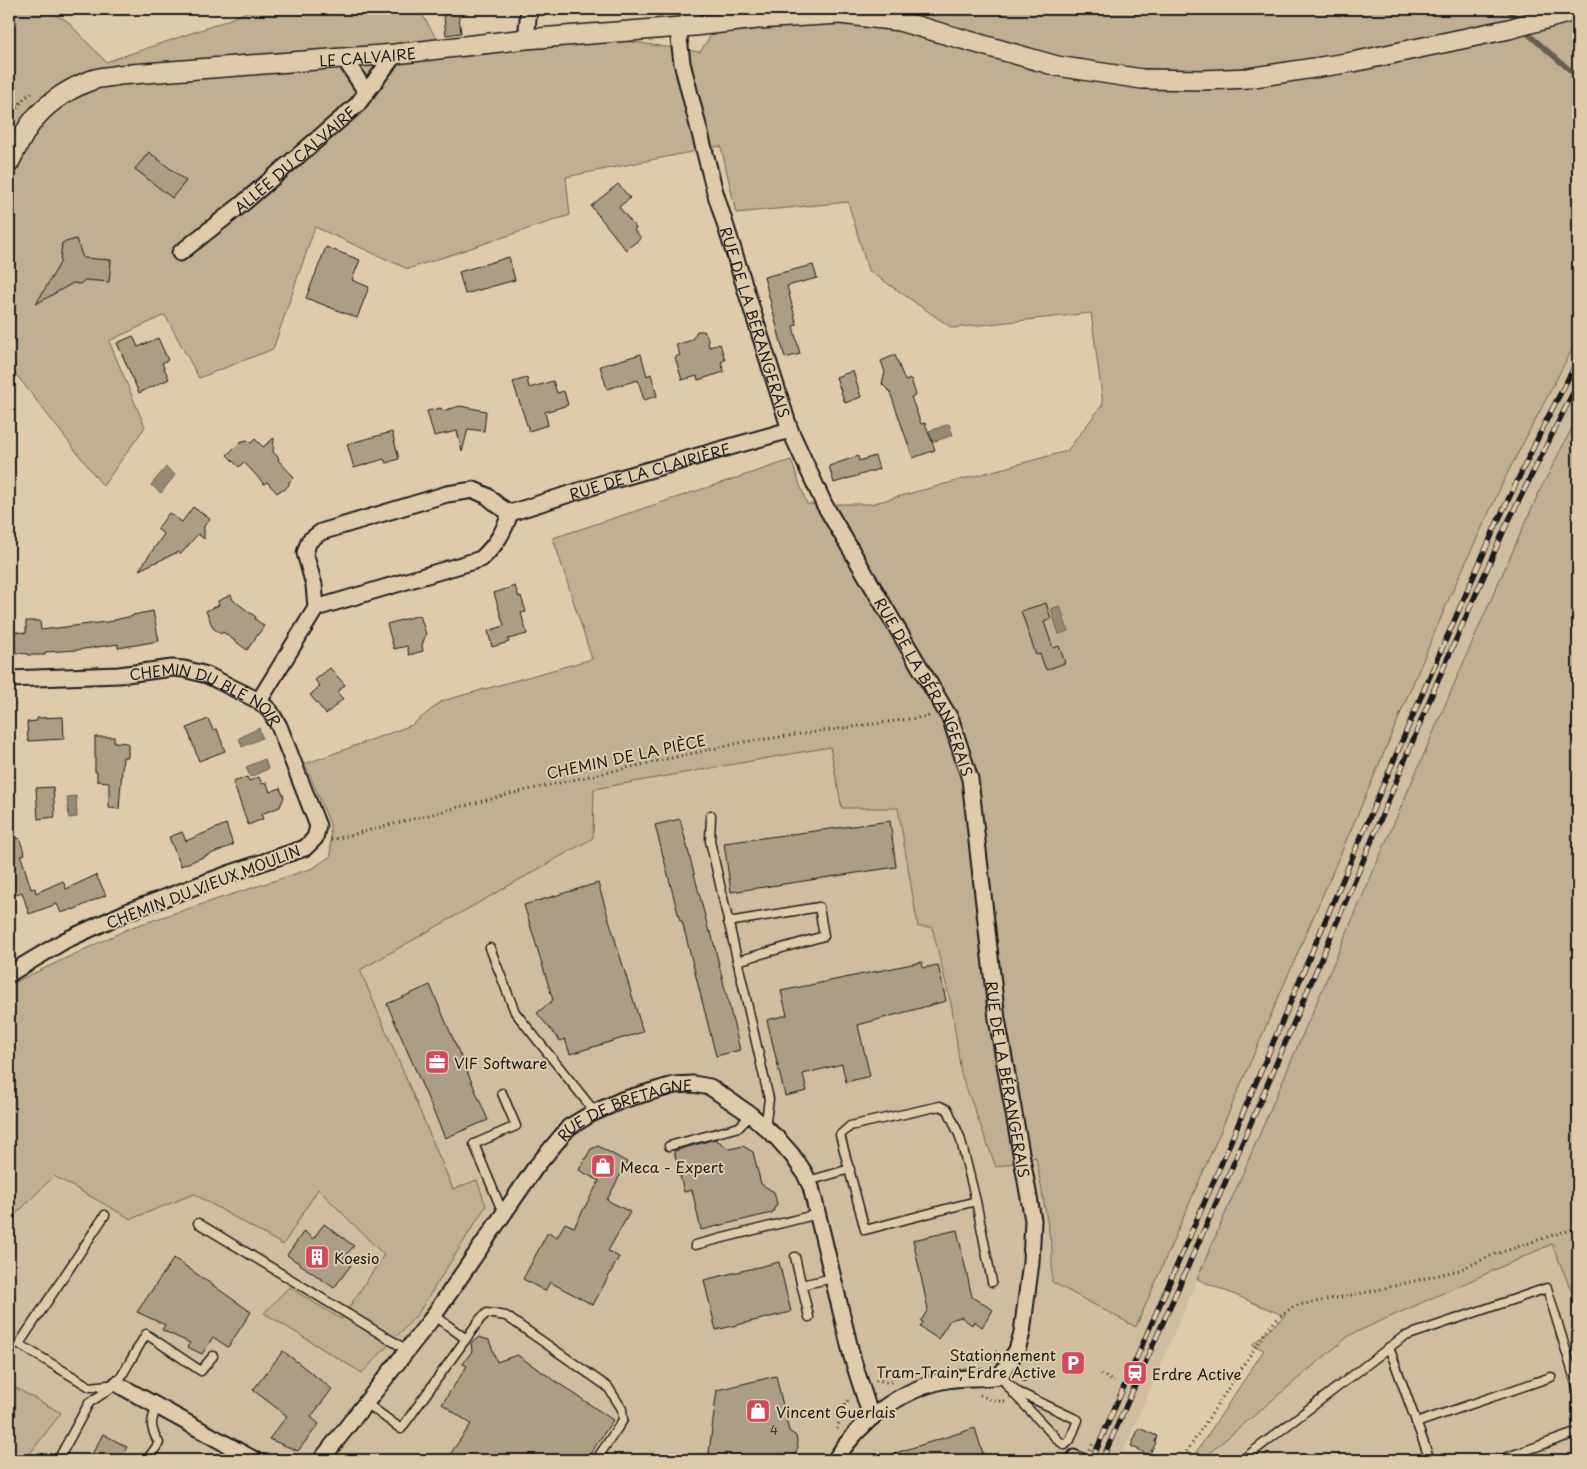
<svg xmlns="http://www.w3.org/2000/svg" width="1587" height="1469" font-family="'Playpen Sans',sans-serif">
  <style>
    .built { fill: #d0bd9f }
    .green { fill: #c0af92; stroke: #6e6657 }
    .water { fill: #978a75; stroke: #665e51 }
    .lines { fill: none; stroke-linecap: round; stroke-linejoin: round }
    .stream { stroke: #665e51; stroke-width: 5 }
    .building { fill: #ac9d85; stroke: #1c1c1c }
    .service-casing { stroke: #1c1c1c; stroke-width: 11 }
    .pedestrian-casing { stroke: #1c1c1c; stroke-width: 15 }
    .minor-casing { stroke: #1c1c1c; stroke-width: 19 }
    .tertiary-casing { stroke: #1c1c1c; stroke-width: 22 }
    .path { stroke: #1c1c1c; stroke-width: 3; stroke-dasharray: 1 4; stroke-linecap: butt }
    .service { stroke: #dfcbaa; stroke-width: 8 }
    .pedestrian { stroke: #dfcbaa; stroke-width: 11 }
    .minor { stroke: #dfcbaa; stroke-width: 15 }
    .tertiary { stroke: #dfcbaa; stroke-width: 19 }
    .rail-casing { stroke: #1c1c1c; stroke-width: 5.5 }
    .rail { stroke: #dfcbaa; stroke-width: 4; stroke-dasharray: 11; stroke-linecap: butt }
    .labels { text-anchor: middle; dominant-baseline: central; stroke-width: 4; stroke-linejoin: round; paint-order: stroke }
    .number-label { font-size: 12px; fill: #403c36 }
    .street-label { font-size: 15px; fill: #1c1c1c; stroke: #dfcbaa }
    .poi-label { font-size: 15px; fill: #1c1c1c; stroke: #dfcbaa; text-anchor: start }
  </style>
  <rect width="100%" height="100%" fill="#dfcbaa"/>
  <filter id="ink" filterUnits="userSpaceOnUse"><feTurbulence type="fractalNoise" baseFrequency=".02" numOctaves="2"/><feDisplacementMap in="SourceGraphic" scale="10" xChannelSelector="R" yChannelSelector="G"/><feConvolveMatrix kernelMatrix="1 2 1 2 8 2 1 2 1" color-interpolation-filters="sRGB"/></filter>
  <g filter="url(#ink)">
    <g class="built">
      <path d="M1578 338V416L1540 490 1484 615 1120 1459 1121 1460H25L61 1413 9 1384V1221L54 1176 360 970 593 838V789L830 747 898 807 918 927H932L952 1008 961 1074 995 1167 1036 1157 1052 1249V1282L1136 1326 1369 788 1451 594 1506 476Z"/>
      <path d="M1552 1244 1578 1307V1460H1201L1350 1335Z"/>
    </g>
    <g class="green">
      <path d="M9 9H42L66 20 106 62 218 24 254 9H419L447 56 619 40 700 52 728 9H1578V338L1506 476 1451 594 1369 788 1136 1327 1052 1282V1249L1036 1157 996 1167 961 1074 952 1008 932 927H918L898 808H842L830 747 594 789 593 838 360 970 453 1189 477 1180 486 1206 417 1315 362 1373 264 1313 289 1287 341 1319 384 1255 318 1189 283 1245 194 1194 131 1219 54 1176 9 1221V985L132 927 313 868 331 856 330 824 305 764 412 725 442 701 592 659 553 538 791 460 807 504H871L1067 451 1103 404 1091 313 952 328 868 270 848 202 736 213 721 146 566 177 570 215 408 269 315 227 273 349 199 378 165 315 109 341 145 427 103 486 15 373 9 368Z"/>
      <path d="M1578 416V1307L1552 1244 1350 1335 1201 1460H1191L1264 1350 1252 1345 1285 1316 1197 1279 1484 615 1540 490Z"/>
      <path d="M9 1384 61 1413 25 1460H9Z"/>
    </g>
    <g class="water">
      <path d="M949 424 953 435 933 442 929 431Z"/>
      <path d="M166 467 175 475 161 493 151 485Z"/>
      <path d="M1060 606 1068 631 1059 634 1051 609Z"/>
      <path d="M259 728 262 738 242 747 239 738Z"/>
      <path d="M265 759 268 769 250 777 246 767Z"/>
      <path d="M76 796 77 817 69 818 67 797Z"/>
    </g>
    <g class="lines">
      <g class="stream">
        <path d="M1507 9 1516 19"/>
        <path d="M1528 34 1578 77"/>
      </g>
    </g>
    <g class="building">
      <path d="M443 9H458L461 33 446 35Z"/>
      <path d="M149 152 186 181 172 198 135 169Z"/>
      <path d="M618 184 630 198 619 207 636 228 634 230 641 238 626 250 591 206Z"/>
      <path d="M76 239 83 258 111 260 109 282 85 280 80 284 73 283 36 304 60 263 62 243Z"/>
      <path d="M326 247 360 260 352 280 369 287 357 318 306 298Z"/>
      <path d="M509 257 515 280 465 294 459 272Z"/>
      <path d="M813 265 817 278 787 286 797 325 793 326 800 354 785 358 764 277Z"/>
      <path d="M697 331H703L707 335 709 347 720 344 725 360 721 362 724 372 698 380 697 376 682 380 675 357 680 355 676 345 692 340Z"/>
      <path d="M133 336 138 347 158 338 168 360 162 363 169 379 139 393 117 343Z"/>
      <path d="M641 354 647 376 651 374 657 396 644 400 638 380 607 389 600 366Z"/>
      <path d="M895 355 905 381 911 379 916 395 911 397 921 424 925 423 935 450 913 458 890 392 882 384 885 372 881 361Z"/>
      <path d="M853 371 861 397 845 403 836 377Z"/>
      <path d="M527 378 529 388 553 381 557 393 564 391 568 405 545 412 548 425 529 431 513 382Z"/>
      <path d="M460 406 486 411 484 431 468 429 462 452 457 431 434 436 427 411 441 408 442 411Z"/>
      <path d="M392 432 399 459 386 463 384 459 354 468 347 444Z"/>
      <path d="M274 438 273 452 279 458 278 460 294 477 289 482V485L284 490H281L277 493 267 482 264 484 244 462 239 467 227 455 240 442 247 440 251 443 255 439 263 447Z"/>
      <path d="M858 456 859 461 875 456 879 469 834 483 829 466Z"/>
      <path d="M193 507 210 519 204 526V539L198 534 181 554 178 552 139 570 164 534 157 529 169 513 182 522Z"/>
      <path d="M515 586 519 597 521 596 526 612 521 613 527 634 508 639 509 642 492 647 488 631 504 626 494 593Z"/>
      <path d="M231 595 233 600 256 617 255 619 264 626 247 650 223 632 221 634 213 628 206 611 219 605 218 601Z"/>
      <path d="M1046 603 1051 619 1044 622 1053 648 1059 646 1065 663 1046 670 1040 654 1036 655 1021 611Z"/>
      <path d="M153 611 159 641 118 648V644L77 650 45 652V655H28V654L9 652 10 631 26 633V621H40L41 630 114 621V620L133 616V615Z"/>
      <path d="M420 615 426 634 422 645 423 651 409 655 407 646 394 649 387 624Z"/>
      <path d="M330 668 345 685 337 692 343 699 326 714 310 695 320 686 315 680Z"/>
      <path d="M63 717 64 739 28 741 27 722 37 721V718Z"/>
      <path d="M208 719 213 730 217 729 225 751 199 761 187 728Z"/>
      <path d="M95 737H114V742L128 743V757H123L119 809 109 808V782L97 781V772H95Z"/>
      <path d="M247 777 249 781 259 777 262 784 267 783 270 792 280 788 284 797 280 807 261 814 263 819 248 825 233 782Z"/>
      <path d="M53 787 55 817 38 819 36 788Z"/>
      <path d="M680 819 709 932H711L740 1050 716 1056 682 921H680L655 825Z"/>
      <path d="M890 821 896 867 731 892 724 843Z"/>
      <path d="M226 824 233 845 181 866 169 837 182 832 186 841Z"/>
      <path d="M9 826H13L16 839 19 838 25 854 21 856 31 889 35 888 36 893 63 881 66 889 96 875 106 895 73 910V909L61 913 57 904 29 914 22 892 14 895 9 876Z"/>
      <path d="M598 883 643 1032 570 1054 565 1039 560 1041 537 1013 553 1000 524 905Z"/>
      <path d="M922 962 923 968 938 965 946 1001 858 1025 870 1076 846 1082 842 1064 803 1074 807 1091 785 1096 767 1020 787 1015 781 991Z"/>
      <path d="M430 985 488 1120 445 1138 387 1004Z"/>
      <path d="M715 1139 730 1149 743 1146 753 1152 761 1184 774 1192 777 1204 772 1213 701 1230 692 1190 684 1192 674 1151Z"/>
      <path d="M598 1146 627 1162 607 1200 630 1212 608 1251 619 1257 593 1305 550 1282 545 1291 523 1279 548 1232 557 1237 565 1223 574 1227 599 1181 579 1170 591 1149Z"/>
      <path d="M324 1224 354 1246 343 1258 351 1265 334 1288 287 1255 304 1231 313 1239Z"/>
      <path d="M957 1230 972 1297 993 1310 982 1327 974 1321 972 1325 961 1317 950 1320 938 1339 920 1327 923 1322 921 1321 928 1309 913 1240Z"/>
      <path d="M174 1258 251 1312 228 1347 213 1337 202 1354 187 1347 190 1343 162 1330 165 1325 137 1312Z"/>
      <path d="M779 1262 791 1312 716 1330 704 1280Z"/>
      <path d="M479 1337 489 1340 497 1362 517 1355 613 1420 586 1460H446L471 1424 442 1404 467 1366 463 1364 472 1351 471 1343Z"/>
      <path d="M283 1351 332 1389 311 1417 319 1424 298 1451 269 1439 287 1416 253 1390Z"/>
      <path d="M776 1376 789 1431 796 1436 798 1447 792 1460H708L717 1390Z"/>
      <path d="M975 1428 985 1460H883V1457Z"/>
      <path d="M1139 1428 1157 1436 1155 1442 1156 1443 1149 1455 1131 1446Z"/>
      <path d="M103 1434 127 1447 120 1460H89Z"/>
    </g>
    <g class="lines">
      <defs>
        <g id="service">
          <path d="M711 815 710 841 769 1099 765 1127"/>
          <path d="M728 922 819 907 824 936 737 961"/>
          <path d="M490 948 515 1012 595 1112"/>
          <path d="M502 1093 516 1126 474 1144 503 1213"/>
          <path d="M669 1146 739 1127 751 1115"/>
          <path d="M808 1181 850 1169"/>
          <path d="M976 1201 960 1137 948 1110 940 1106 850 1126 840 1135 865 1230 976 1201 992 1282"/>
          <path d="M105 1215 19 1344 90 1387 117 1384"/>
          <path d="M198 1223 407 1350"/>
          <path d="M695 1245 818 1214"/>
          <path d="M795 1257 809 1317"/>
          <path d="M801 1285 833 1278"/>
          <path d="M434 1315 466 1339"/>
          <path d="M1389 1347 1430 1460"/>
          <path d="M1000 1376 1018 1392 1078 1420 1070 1440 1065 1445 1059 1441 1015 1395Z"/>
          <path d="M366 1403 401 1429 481 1318 487 1313 506 1316 608 1387 622 1409 623 1420 596 1460"/>
          <path d="M1416 1423 1551 1377"/>
          <path d="M58 1460 89 1403 117 1384 146 1334 201 1371 213 1356"/>
          <path d="M147 1460 159 1443C150 1428 150 1422 157 1407"/>
          <path d="M1242 1460 1403 1337 1547 1288 1578 1390"/>
          <path d="M1499 1460 1578 1432"/>
        </g>
        <path id="pedestrian" d="M1074 1456 1083 1460"/>
        <g id="minor">
          <path id="s1" d="M694 9 691 17 682 27 679 38 682 63 715 192 790 430 824 504 951 720 970 779 997 1019 1033 1220 1031 1262 1022 1333 1017 1350 1000 1376C983 1379 964 1377 947 1380 900 1389 860 1421 835 1460"/>
          <path d="M526 39 529 9"/>
          <path d="M344 58 366 92"/>
          <path id="s2" d="M180 253 241 205 357 105 395 54"/>
          <path d="M316 608 481 559C496 545 504 532 510 513"/>
          <path id="s3" d="M9 679 119 675 172 668 184 669 207 675 259 701 270 711 279 726 318 826 315 838 305 848 231 873 129 911 64 941 9 974"/>
          <path id="s4" d="M259 701 316 608 314 585 305 553 309 541 321 532 447 494 474 490 487 496 499 506 510 513 610 481 790 430"/>
          <path d="M117 1384 255 1460"/>
          <path id="s5" d="M321 1460 430 1321 535 1168 569 1127 591 1114 622 1100 674 1085 693 1084 710 1087 751 1115 778 1139 792 1155 804 1172 811 1187 852 1357 871 1417"/>
        </g>
        <g id="tertiary">
          <path id="s6" d="M9 163C17 147 25 129 37 116 50 101 72 87 92 80 100 77 110 77 119 75L395 54 526 39 694 26 757 19 840 14 899 21 1057 66 1142 79 1204 80 1248 78 1353 62 1509 29 1578 10"/>
        </g>
      </defs>
      <use href="#service" class="service-casing"/>
      <use href="#pedestrian" class="pedestrian-casing"/>
      <use href="#minor" class="minor-casing"/>
      <use href="#tertiary" class="tertiary-casing"/>
      <g class="path">
        <path d="M9 120 24 98 35 91"/>
        <path d="M331 840 514 793 744 742 931 716"/>
        <path d="M978 1361 997 1351"/>
        <path d="M1101 1374 1114 1382"/>
        <path d="M876 1381 878 1380 886 1382H894"/>
        <path d="M1024 1382 1025 1368"/>
        <path d="M980 1395 992 1400 1005 1402"/>
        <path d="M837 1429 845 1403 850 1399"/>
        <path d="M1090 1450 1094 1441"/>
        <path d="M1112 1460 1116 1453"/>
        <path d="M1181 1460 1266 1331 1276 1320 1294 1306 1373 1291 1459 1270 1493 1255 1550 1236 1578 1228"/>
      </g>
      <use href="#service" class="service"/>
      <use href="#pedestrian" class="pedestrian"/>
      <use href="#minor" class="minor"/>
      <use href="#tertiary" class="tertiary"/>
      <defs>
        <g id="rail">
          <path d="M1092 1460 1222 1162 1426 685 1497 523 1548 417 1578 360"/>
          <path d="M1102 1460 1232 1167 1369 847 1435 687 1505 528 1578 383"/>
        </g>
      </defs>
      <use href="#rail" class="rail-casing"/>
      <use href="#rail" class="rail"/>
    </g>
  </g>
  <defs>
    <symbol id="office-square" viewBox="-11 -11 22 22"><rect x="-9" y="-9" width="18" height="18" rx="4" fill="#d1495b" stroke="#dfcbaa"/><path d="M-6-3h4V-5.5h4V-3h4V5H-6ZM-1-4.5V-3h2v-1.5ZM-6 0V1H6V0Z" fill="#fff"/></symbol>
    <symbol id="shop-square" viewBox="-11 -11 22 22"><rect x="-9" y="-9" width="18" height="18" rx="4" fill="#d1495b" stroke="#dfcbaa"/><path d="M-5-2.5h2.3a2.7 3.5 0 0 1 5.4 0H5L5.5 6h-11ZM-1.5-2.5h3a1.5 2.3 0 0 0-3 0Z" fill="#fff"/></symbol>
    <symbol id="building-square" viewBox="-11 -11 22 22"><rect x="-9" y="-9" width="18" height="18" rx="4" fill="#d1495b" stroke="#dfcbaa"/><path d="M-4-6H4V6H1V3H-1V6H-4ZM-2.5-4.3h1.7v1.8h-1.7ZM.8-4.3h1.7v1.8H.8ZM-2.5-1h1.7V.8h-1.7ZM.8-1h1.7V.8H.8Z" fill="#fff"/></symbol>
    <symbol id="parking-square" viewBox="-11 -11 22 22"><rect x="-9" y="-9" width="18" height="18" rx="4" fill="#d1495b" stroke="#dfcbaa"/><path d="M-3.5-5.5H1a3.5 3.5 0 0 1 0 7H-1V5.5H-3.5ZM-1-3.4V-.6H.8a1.4 1.4 0 0 0 0-2.8Z" fill="#fff"/></symbol>
    <symbol id="station-square" viewBox="-11 -11 22 22"><rect x="-9" y="-9" width="18" height="18" rx="4" fill="#d1495b" stroke="#dfcbaa"/><path d="M-3-6H3Q5-6 5-4V2Q5 4 3 4L4.5 6H3L1.5 4h-3L-3 6H-4.5L-3 4Q-5 4-5 2V-4Q-5-6-3-6ZM-3.5-4v3h7v-3ZM-3.5 1v1.5H-2V1ZM2 1v1.5H3.5V1Z" fill="#fff"/></symbol>
  </defs>
  <g fill-rule="evenodd">
    <use href="#office-square" x="423" y="1048" width="28" height="28"/>
    <use href="#shop-square" x="589" y="1152" width="28" height="28"/>
    <use href="#building-square" x="303" y="1243" width="28" height="28"/>
    <use href="#parking-square" x="1059" y="1349" width="28" height="28"/>
    <use href="#station-square" x="1121" y="1359" width="28" height="28"/>
    <use href="#shop-square" x="744" y="1397" width="28" height="28"/>
  </g>
  <g class="labels">
    <g class="number-label">
      <text x="774" y="1430">4</text>
    </g>
    <g class="street-label">
      <text stroke="none"><textPath href="#s6" startOffset="398">LE CALVAIRE</textPath></text>
      <text stroke="none"><textPath href="#s2" startOffset="148">ALLÉE DU CALVAIRE</textPath></text>
      <text stroke="none"><textPath href="#s1" startOffset="328">RUE DE LA BÉRANGERAIS</textPath></text>
      <text stroke="none"><textPath href="#s4" startOffset="541">RUE DE LA CLAIRIÈRE</textPath></text>
      <text stroke="none"><textPath href="#s1" startOffset="732">RUE DE LA BÉRANGERAIS</textPath></text>
      <text stroke="none"><textPath href="#s3" startOffset="204">CHEMIN DU BLÉ NOIR</textPath></text>
      <text transform="translate(626 756) rotate(-12)">CHEMIN DE LA PIÈCE</text>
      <text transform="translate(203 886) rotate(-21)">CHEMIN DU VIEUX MOULIN</text>
      <text stroke="none"><textPath href="#s1" startOffset="1138">RUE DE LA BÉRANGERAIS</textPath></text>
      <text stroke="none"><textPath href="#s5" startOffset="474">RUE DE BRETAGNE</textPath></text>
    </g>
    <g class="poi-label">
      <text x="454" y="1062">VIF Software</text>
      <text x="620" y="1166">Meca - Expert</text>
      <text x="334" y="1257">Koesio</text>
      <text x="1056" y="1354" text-anchor="end">Stationnement<tspan x="1056" dy="17">Tram-Train, Erdre Active</tspan></text>
      <text x="1152" y="1373">Erdre Active</text>
      <text x="776" y="1411">Vincent Guerlais</text>
    </g>
  </g>
  <rect width="1587" height="1469" fill="none" stroke="#dfcbaa" stroke-width="30"/>
  <rect x="15" y="15" width="1557" height="1439" fill="none" stroke="#1c1c1c" stroke-width="2" filter="url(#ink)"/>
</svg>
